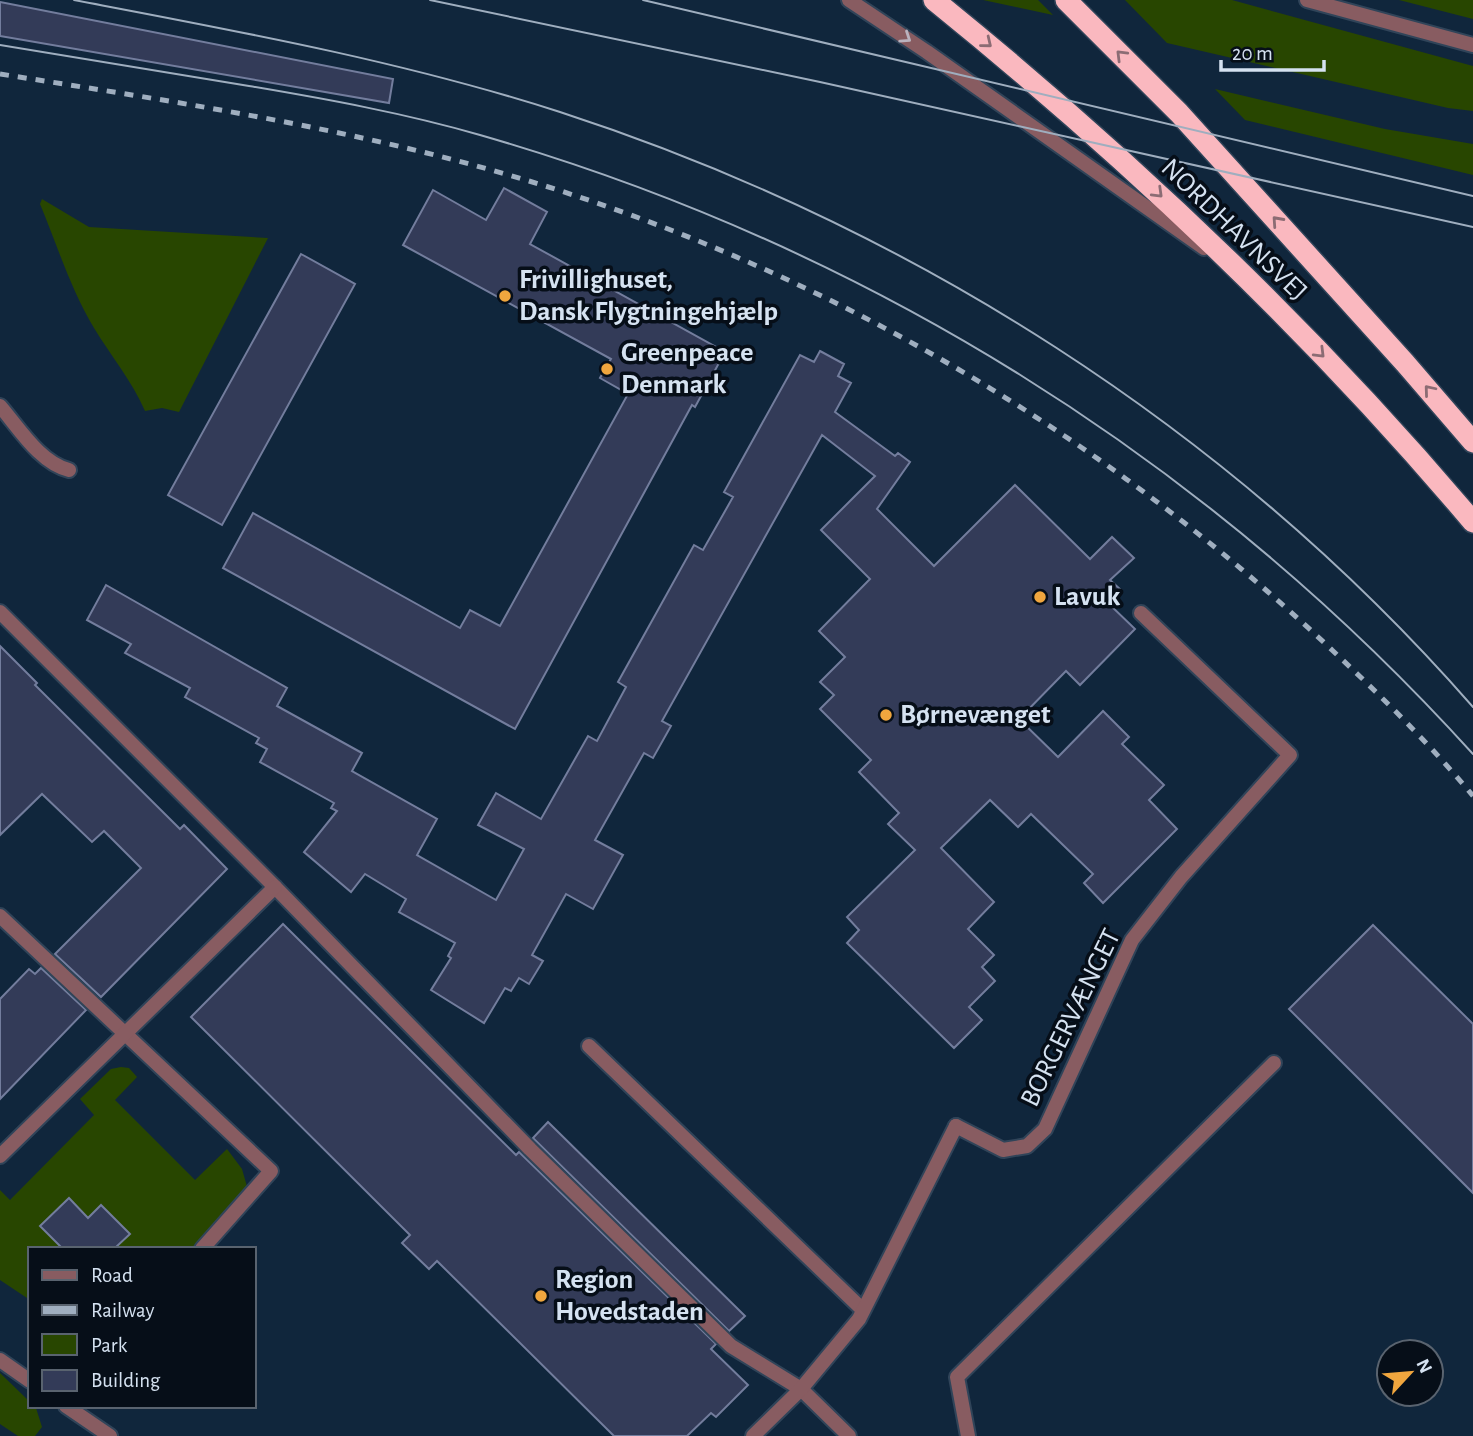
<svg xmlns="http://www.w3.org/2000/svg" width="1473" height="1436" font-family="'Alegreya Sans',sans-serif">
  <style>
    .green { fill: #284600 }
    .building { fill: #333b58; stroke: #737d9d; stroke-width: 2 }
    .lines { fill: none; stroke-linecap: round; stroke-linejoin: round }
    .lane-casing { stroke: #304459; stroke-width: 18 }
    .street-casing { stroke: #304459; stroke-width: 18 }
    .highway-casing { stroke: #304459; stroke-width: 24 }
    .lane { stroke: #885c61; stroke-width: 14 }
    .street { stroke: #885c61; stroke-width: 14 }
    .highway { stroke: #fab8bf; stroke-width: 21 }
    .tram { stroke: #9faebf; stroke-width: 2 }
    .rail { stroke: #9faebf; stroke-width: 5; stroke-dasharray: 9 9; stroke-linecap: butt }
    .oneway { stroke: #bab3bf }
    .oneway2 { stroke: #8c6c74 }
    .poi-dot { fill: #f0a63e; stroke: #060e18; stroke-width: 2.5 }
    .labels { text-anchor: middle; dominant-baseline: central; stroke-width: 7; stroke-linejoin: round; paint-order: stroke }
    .street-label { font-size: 28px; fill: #d5e2f1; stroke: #060e18 }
    .poi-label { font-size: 28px; font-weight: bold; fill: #d5e2f1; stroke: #060e18; text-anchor: start }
  </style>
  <rect width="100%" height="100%" fill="#10263c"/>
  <g class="green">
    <path d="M983 0H1038L1053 15Z"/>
    <path d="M1125 0H1232L1473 66V111L1448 108 1167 43Z"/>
    <path d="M1399 0H1473V19Z"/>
    <path d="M1215 89 1385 129 1473 144V175L1245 120Z"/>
    <path d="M42 199 89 227 268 238 179 412 162 408 145 411C132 381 111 356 94 328 71 290 57 245 40 204Z"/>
    <path d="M121 1067 129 1068 137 1077 115 1100 195 1180 227 1149 242 1169 248 1190 192 1249H30V1300L0 1280V1190L10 1200 94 1115 80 1099 111 1069Z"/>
    <path d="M0 1373 30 1402V1406L36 1408 42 1427 35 1436H18L0 1424Z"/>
  </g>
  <g class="building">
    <path d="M0 2 393 79 389 103 0 36Z"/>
    <path d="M504 188 547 212 530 244 725 352 695 407 692 405 515 729 223 568 253 513 460 628 470 610 500 626 628 394 600 378 611 359 403 245 433 190 486 220Z"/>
    <path d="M301 254 355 284 222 525 168 495Z"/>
    <path d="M820 351 844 364 838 376 851 383 835 412 895 456 898 453 910 462 877 509 934 566 1015 485 1090 559 1112 537 1134 558 1110 580 1121 590 1108 603 1135 629 1080 685 1066 671 1019 719 1058 757 1103 711 1129 737 1122 744 1164 785 1149 800 1177 829 1103 903 1084 883 1093 874 1031 814 1018 827 990 800 941 848 994 902 968 929 994 955 982 967 995 981 969 1007 982 1020 954 1048 847 943 859 930 847 917 915 850 888 824 899 813 859 772 871 760 820 709 834 695 820 682 845 657 819 631 870 579 821 530 875 476 822 435 662 721 671 726 653 758 644 753 595 840 623 855 593 909 566 894 532 955 543 961 529 984 519 978 511 991 505 988 484 1023 431 990 451 958 448 956 455 943 399 912 406 899 365 874 351 892 304 852 337 811 331 808 334 803 260 762 267 749 256 743 259 738 185 697 190 688 125 653 131 644 87 620 106 585 287 688 277 706 362 753 352 771 437 819 417 855 496 900 524 849 478 825 496 793 541 819 588 736 597 741 626 687 618 682 694 545 703 550 733 497 724 492 800 355 814 362Z"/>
    <path d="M0 646 37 683 35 685 180 829 184 825 227 869 101 997 55 954 141 868 104 831 92 842 42 794 0 835Z"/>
    <path d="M283 924 516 1155 519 1152 716 1344 711 1349 748 1385 716 1417 711 1413 687 1436H614L437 1261 429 1269 402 1243 410 1235 191 1017Z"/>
    <path d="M1373 925 1473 1024V1193L1289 1009Z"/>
    <path d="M41 968 86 1010 0 1099V999L29 969 35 974Z"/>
    <path d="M548 1122 745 1316 729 1331 533 1138Z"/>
    <path d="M69 1198 88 1218 101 1205 130 1234 116 1247 118 1249H57L60 1246 40 1226Z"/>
  </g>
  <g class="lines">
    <defs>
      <g id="lane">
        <path d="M849 0 927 52 1204 248"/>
        <path d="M1307 0 1473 45"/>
        <path d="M0 406C19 428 40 463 69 470"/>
        <path d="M0 612 275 887 530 1149 731 1346 801 1389 849 1436"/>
        <path d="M0 916 271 1171 202 1249"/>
        <path d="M589 1046 863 1310"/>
        <path d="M956 1126 1003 1150 1027 1146 1045 1129 1132 940 1181 877 1290 755 1141 613"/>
        <path d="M0 1156 275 887"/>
        <path d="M968 1436 957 1377 1274 1063"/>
      </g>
      <g id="street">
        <path d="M0 1360 30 1381"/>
        <path d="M66 1406 110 1436"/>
        <path d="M753 1436 801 1389 859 1319 956 1126"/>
      </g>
      <g id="highway">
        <path d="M934 0C1128 157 1312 331 1473 522"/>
        <path d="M1066 0 1179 113 1405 363 1473 442"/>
      </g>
    </defs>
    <use href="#lane" class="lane-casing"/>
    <use href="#street" class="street-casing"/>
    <use href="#highway" class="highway-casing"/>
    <use href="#lane" class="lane"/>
    <use href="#street" class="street"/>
    <use href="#highway" class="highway"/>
    <g class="tram">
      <path d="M74 0C237 31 402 61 560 112 910 226 1230 429 1473 707"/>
      <path d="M430 0 820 82 1473 227"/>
      <path d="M643 0 1473 196"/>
      <path d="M0 45C83 58 166 72 249 86 326 99 404 113 480 135 865 246 1204 457 1473 754"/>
    </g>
    <path class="rail" d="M0 74C178 102 357 129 529 181 829 272 1105 435 1332 650 1381 696 1430 744 1473 796"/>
  </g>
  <defs><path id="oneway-chevron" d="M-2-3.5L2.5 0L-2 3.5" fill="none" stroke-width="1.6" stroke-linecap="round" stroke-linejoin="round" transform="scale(1.75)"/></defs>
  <use class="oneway" href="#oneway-chevron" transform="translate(906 38) rotate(34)"/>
  <g class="oneway2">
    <use href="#oneway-chevron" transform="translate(987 43) rotate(39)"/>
    <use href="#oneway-chevron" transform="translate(1121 55) rotate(-135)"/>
    <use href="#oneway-chevron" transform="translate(1158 193) rotate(44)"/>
    <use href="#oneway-chevron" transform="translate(1277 221) rotate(-132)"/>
    <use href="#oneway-chevron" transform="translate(1320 353) rotate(45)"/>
    <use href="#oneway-chevron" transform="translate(1429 390) rotate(-130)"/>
  </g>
  <g class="poi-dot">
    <circle cx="505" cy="296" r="7"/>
    <circle cx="607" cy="369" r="7"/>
    <circle cx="1040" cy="597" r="7"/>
    <circle cx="886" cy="715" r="7"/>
    <circle cx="541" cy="1296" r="7"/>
  </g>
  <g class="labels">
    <g class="street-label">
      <text transform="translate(1234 230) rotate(44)">NORDHAVNSVEJ</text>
      <text transform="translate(1071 1018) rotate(-64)">BORGERVÆNGET</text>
    </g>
    <g class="poi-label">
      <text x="519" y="280">Frivillighuset,<tspan x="519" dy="32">Dansk Flygtningehjælp</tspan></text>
      <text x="621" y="353">Greenpeace<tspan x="621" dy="32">Denmark</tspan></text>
      <text x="1054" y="597">Lavuk</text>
      <text x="900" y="715">Børnevænget</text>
      <text x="555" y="1280">Region<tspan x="555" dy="32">Hovedstaden</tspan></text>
    </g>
  </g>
  <rect x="28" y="1247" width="228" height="161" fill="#060e18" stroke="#59636f" stroke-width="2"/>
  <rect x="42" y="1270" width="35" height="10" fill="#885c61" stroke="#59636f" stroke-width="2"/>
  <text x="91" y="1282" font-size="21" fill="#d5e2f1">Road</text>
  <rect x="42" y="1305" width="35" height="10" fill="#9faebf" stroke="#59636f" stroke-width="2"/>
  <text x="91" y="1317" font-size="21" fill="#d5e2f1">Railway</text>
  <rect x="42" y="1334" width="35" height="21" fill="#284600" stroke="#59636f" stroke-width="2"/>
  <text x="91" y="1352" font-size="21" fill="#d5e2f1">Park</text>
  <rect x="42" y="1370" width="35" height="21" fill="#333b58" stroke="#59636f" stroke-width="2"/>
  <text x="91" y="1387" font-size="21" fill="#d5e2f1">Building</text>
  <g transform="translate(1410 1373) rotate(64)"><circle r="33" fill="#060e18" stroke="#59636f" stroke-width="2"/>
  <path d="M0-5L12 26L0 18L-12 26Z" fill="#f0a63e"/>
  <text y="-10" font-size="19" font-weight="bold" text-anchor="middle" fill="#d5e2f1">N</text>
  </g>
  <path d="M1221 60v10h103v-10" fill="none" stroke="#d5e2f1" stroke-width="3.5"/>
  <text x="1232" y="60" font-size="21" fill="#d5e2f1" stroke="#060e18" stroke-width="5" paint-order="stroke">20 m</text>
</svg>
